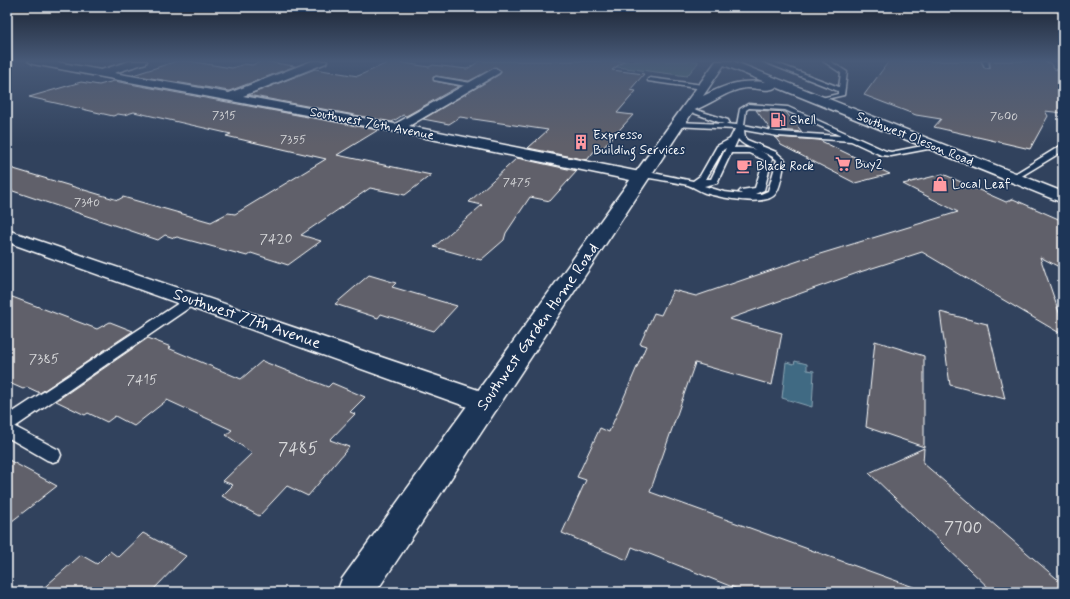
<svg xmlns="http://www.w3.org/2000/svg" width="1070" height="599" font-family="Mynerve,sans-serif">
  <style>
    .green { fill: #517271; stroke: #a8b8b8 }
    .water { fill: #3f6b83; stroke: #8ca6b5 }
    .building { fill: #60616a; stroke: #fff }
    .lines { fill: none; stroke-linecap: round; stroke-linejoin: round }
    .lane-casing { stroke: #fff; stroke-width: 3 }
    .street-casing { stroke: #fff; stroke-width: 3 }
    .secondary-casing { stroke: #fff; stroke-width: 3 }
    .lane { fill: #1d3557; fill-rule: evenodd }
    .street { fill: #1d3557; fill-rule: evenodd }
    .secondary { fill: #1d3557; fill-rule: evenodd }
    .labels { text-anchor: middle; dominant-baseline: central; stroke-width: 3; stroke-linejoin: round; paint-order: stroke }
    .far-number-label { font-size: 12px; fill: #d7d8da }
    .far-poi-label { font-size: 13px; fill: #fff; stroke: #1d3557; text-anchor: start }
    .far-street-label { font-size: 13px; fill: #fff; stroke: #1d3557 }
    .number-label { font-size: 14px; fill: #d7d8da }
    .street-label { font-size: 16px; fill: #fff; stroke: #1d3557 }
    .near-number-label { font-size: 17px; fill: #d7d8da }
  </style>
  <rect width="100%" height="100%" fill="#31425d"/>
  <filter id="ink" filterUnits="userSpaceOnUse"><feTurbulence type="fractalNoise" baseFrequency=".025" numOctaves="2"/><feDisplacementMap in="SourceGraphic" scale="8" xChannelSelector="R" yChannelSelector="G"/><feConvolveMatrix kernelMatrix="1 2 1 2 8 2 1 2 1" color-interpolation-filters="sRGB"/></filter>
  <g filter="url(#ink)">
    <path class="green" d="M571 61H698V63L687 76Z"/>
    <path class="water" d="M795 361 807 364V370L814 371 812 407 782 398 786 362 794 364Z"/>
    <g class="building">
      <path d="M177 61H188L232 68 245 64 252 65 262 61 295 66 229 91 133 75Z"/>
      <path d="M392 61 429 67 433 65 467 69 480 61H624L612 70 644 74 630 90 636 91 617 113 633 115 601 150 596 149 587 160 528 148 548 130 460 117 449 124 423 119 500 74 501 71 496 67 469 81 436 76 433 77 434 81 459 86 406 116 403 115 392 122 248 95 315 69 358 76Z"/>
      <path d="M889 61H981L985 68H990V61H1040L1050 63 1054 69 1063 70V113L1045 111 1048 116 1030 149 934 127 941 119 916 115 864 95Z"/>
      <path d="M114 81 378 130 337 155 431 175 405 195 370 188 301 235 321 241 288 265 251 253 247 256 177 237 174 238 165 235 158 240 7 189V167L118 200 123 197 211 222 228 213 235 214 326 159 226 136 231 134 134 112 124 115 118 114 113 116 29 97 81 82 99 85Z"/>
      <path d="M756 110 786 112 802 132 770 129Z"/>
      <path d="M775 137 819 140 890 174 855 183 781 145Z"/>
      <path d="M517 158 577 171 550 201 530 197 506 233 504 240 481 260 434 247 482 205 469 202Z"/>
      <path d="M943 174 1006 202 1013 199 1063 221V269L1040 257 1063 324V335L922 252 860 272 729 319 782 333 772 385 695 363 650 492 919 589 918 592H745L632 547 627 560 562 533 586 480 577 477 600 428 609 432 646 346 640 344 654 313 661 315 673 290 696 296 810 257 958 212 903 184Z"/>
      <path d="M369 275 396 283 392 287 457 306 434 331 381 314 378 318 335 304Z"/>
      <path d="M7 295 97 329 110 322 133 331 40 393 27 387 23 389 7 382Z"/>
      <path d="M940 312 987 324 1005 399 950 385Z"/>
      <path d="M148 338 171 347 168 348 241 379 262 361 328 387 332 383 365 397 350 412 355 414 330 440 349 447 308 496 287 486 259 516 222 496 233 485 223 481 252 453 226 435 232 430 167 400 134 426 115 416 107 422 88 413 85 415 56 401Z"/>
      <path d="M875 341 924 356V447L866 427Z"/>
      <path d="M924 448 923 463 1063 584V592H993L869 473Z"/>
      <path d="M7 459 57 486 7 525Z"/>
      <path d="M143 533 186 556 151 592H39L81 555 97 564 110 551 118 557Z"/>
    </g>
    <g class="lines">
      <defs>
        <g id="lane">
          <path d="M762 61H771L839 87 841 73 823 61H830L847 72 844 95 817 101V99L838 94V91Z"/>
          <path d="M982 61H988L989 67H985Z"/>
          <path d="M436 77 471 83 474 85 471 87 434 80V78Z"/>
          <path d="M650 78 703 85 706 87 703 89 648 81V79Z"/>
          <path d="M748 104 788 107 886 151 891 152 933 144 937 146 933 148 891 156 881 155 851 141 778 136 744 130 745 138 747 140 776 152 785 160C783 169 781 186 776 193 767 208 719 197 705 193 699 191 694 187 688 185 673 182 658 179 643 177L639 174 643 171 693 181 700 176 717 146 730 139 735 129 675 126V122H678L724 124 686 110V108H690L728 120 729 122 726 124 737 125 740 109ZM749 108 785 110 841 136 778 132 744 125 746 110ZM738 139C748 151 766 150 777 160L768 191 761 194H755L764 190 772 159C763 149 746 147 734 148ZM726 148 711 179H706L723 150ZM731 153H749L764 160 755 188 741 190 739 192 742 194 724 192 704 186 717 183Z"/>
          <path d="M1060 146H1063V151L1015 180 1012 181 1008 178Z"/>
          <path d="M192 296 196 297 198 300 196 303 15 427 59 450 61 455 59 460 53 462 47 460 7 437V416L188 297Z"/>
        </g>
        <g id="street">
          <path d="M28 61H51L101 70 130 61H147L146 63 114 73 229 93 312 61H327L326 63 243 96 395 124 495 68 500 71 499 73 409 126 640 172 646 174 648 177 646 180 640 182 397 132 33 64Z"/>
          <path d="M7 230 496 396 500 403 496 410 486 413 476 410 7 242Z"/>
        </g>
        <path id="secondary" d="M716 61H733L1063 192V203L776 87C770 93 755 87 746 88 727 90 712 104 694 110L376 592H337L342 579ZM724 65 765 82C737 80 728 84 703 96Z"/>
      </defs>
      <use href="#lane" class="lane-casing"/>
      <use href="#street" class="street-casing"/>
      <use href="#secondary" class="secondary-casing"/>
      <use href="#lane" class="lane"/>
      <use href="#street" class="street"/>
      <use href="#secondary" class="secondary"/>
    </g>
  </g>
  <linearGradient id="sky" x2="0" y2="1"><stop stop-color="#1b2433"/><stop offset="0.42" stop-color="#485a78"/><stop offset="1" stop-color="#485a78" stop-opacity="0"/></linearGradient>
  <rect width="1070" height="145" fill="url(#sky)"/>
  <defs>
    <symbol id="fuel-bare" viewBox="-9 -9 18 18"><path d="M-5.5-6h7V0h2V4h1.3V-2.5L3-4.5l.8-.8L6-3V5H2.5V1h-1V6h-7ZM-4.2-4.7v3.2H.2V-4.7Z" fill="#ff9aa2" stroke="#1d3557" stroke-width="2.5" paint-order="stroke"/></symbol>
    <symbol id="building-bare" viewBox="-9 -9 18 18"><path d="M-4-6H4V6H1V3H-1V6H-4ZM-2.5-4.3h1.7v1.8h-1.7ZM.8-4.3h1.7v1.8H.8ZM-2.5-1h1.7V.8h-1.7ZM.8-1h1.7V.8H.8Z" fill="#ff9aa2" stroke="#1d3557" stroke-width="2.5" paint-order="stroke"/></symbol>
    <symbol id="supermarket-bare" viewBox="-9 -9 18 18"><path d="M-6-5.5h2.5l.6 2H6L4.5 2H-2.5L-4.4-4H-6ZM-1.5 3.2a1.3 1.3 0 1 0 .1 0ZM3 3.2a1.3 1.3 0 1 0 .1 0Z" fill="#ff9aa2" stroke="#1d3557" stroke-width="2.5" paint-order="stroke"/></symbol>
    <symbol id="cafe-bare" viewBox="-9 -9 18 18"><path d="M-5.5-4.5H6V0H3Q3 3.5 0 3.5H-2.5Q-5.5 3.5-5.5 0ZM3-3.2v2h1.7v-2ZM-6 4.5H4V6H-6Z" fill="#ff9aa2" stroke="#1d3557" stroke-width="2.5" paint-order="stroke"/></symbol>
    <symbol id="shop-bare" viewBox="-9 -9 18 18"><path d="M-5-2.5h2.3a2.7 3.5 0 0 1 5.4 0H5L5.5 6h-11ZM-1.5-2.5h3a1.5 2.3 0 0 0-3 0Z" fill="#ff9aa2" stroke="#1d3557" stroke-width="2.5" paint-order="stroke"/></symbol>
  </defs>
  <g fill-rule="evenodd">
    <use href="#fuel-bare" x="767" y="109" width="22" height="22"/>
    <use href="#building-bare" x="570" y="131" width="22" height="22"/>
    <use href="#supermarket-bare" x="832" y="153" width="22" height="22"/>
    <use href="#cafe-bare" x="733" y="155" width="22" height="22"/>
    <use href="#shop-bare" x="929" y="173" width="22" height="22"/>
  </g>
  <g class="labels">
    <g class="far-number-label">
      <text x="224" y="116">7315</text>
      <text x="1004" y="117">7600</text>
      <text x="293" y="140">7355</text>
      <text x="517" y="183">7475</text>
      <text x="87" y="203">7340</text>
    </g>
    <g class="far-poi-label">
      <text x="790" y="120">Shell</text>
      <text x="593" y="135">Expresso<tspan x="593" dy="15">Building Services</tspan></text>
      <text x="855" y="164">Buy2</text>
      <text x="756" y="166">Black Rock</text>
      <text x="952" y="184">Local Leaf</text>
    </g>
    <g class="far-street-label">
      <text transform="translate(372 124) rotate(11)">Southwest 76th Avenue</text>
      <text transform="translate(915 139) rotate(22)">Southwest Oleson Road</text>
    </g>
    <g class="number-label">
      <text x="276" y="239">7420</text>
      <text x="44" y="359">7385</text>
      <text x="142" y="380">7415</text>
    </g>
    <g class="street-label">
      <text transform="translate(247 319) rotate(19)">Southwest 77th Avenue</text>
      <text transform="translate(538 327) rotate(-55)">Southwest Garden Home Road</text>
    </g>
    <g class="near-number-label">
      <text x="298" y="449">7485</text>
      <text x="963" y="528">7700</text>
    </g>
  </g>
  <rect width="1070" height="599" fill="none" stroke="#1d3557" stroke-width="24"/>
  <rect x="12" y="12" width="1046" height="575" fill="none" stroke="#fff" stroke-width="1.5" filter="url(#ink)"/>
</svg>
